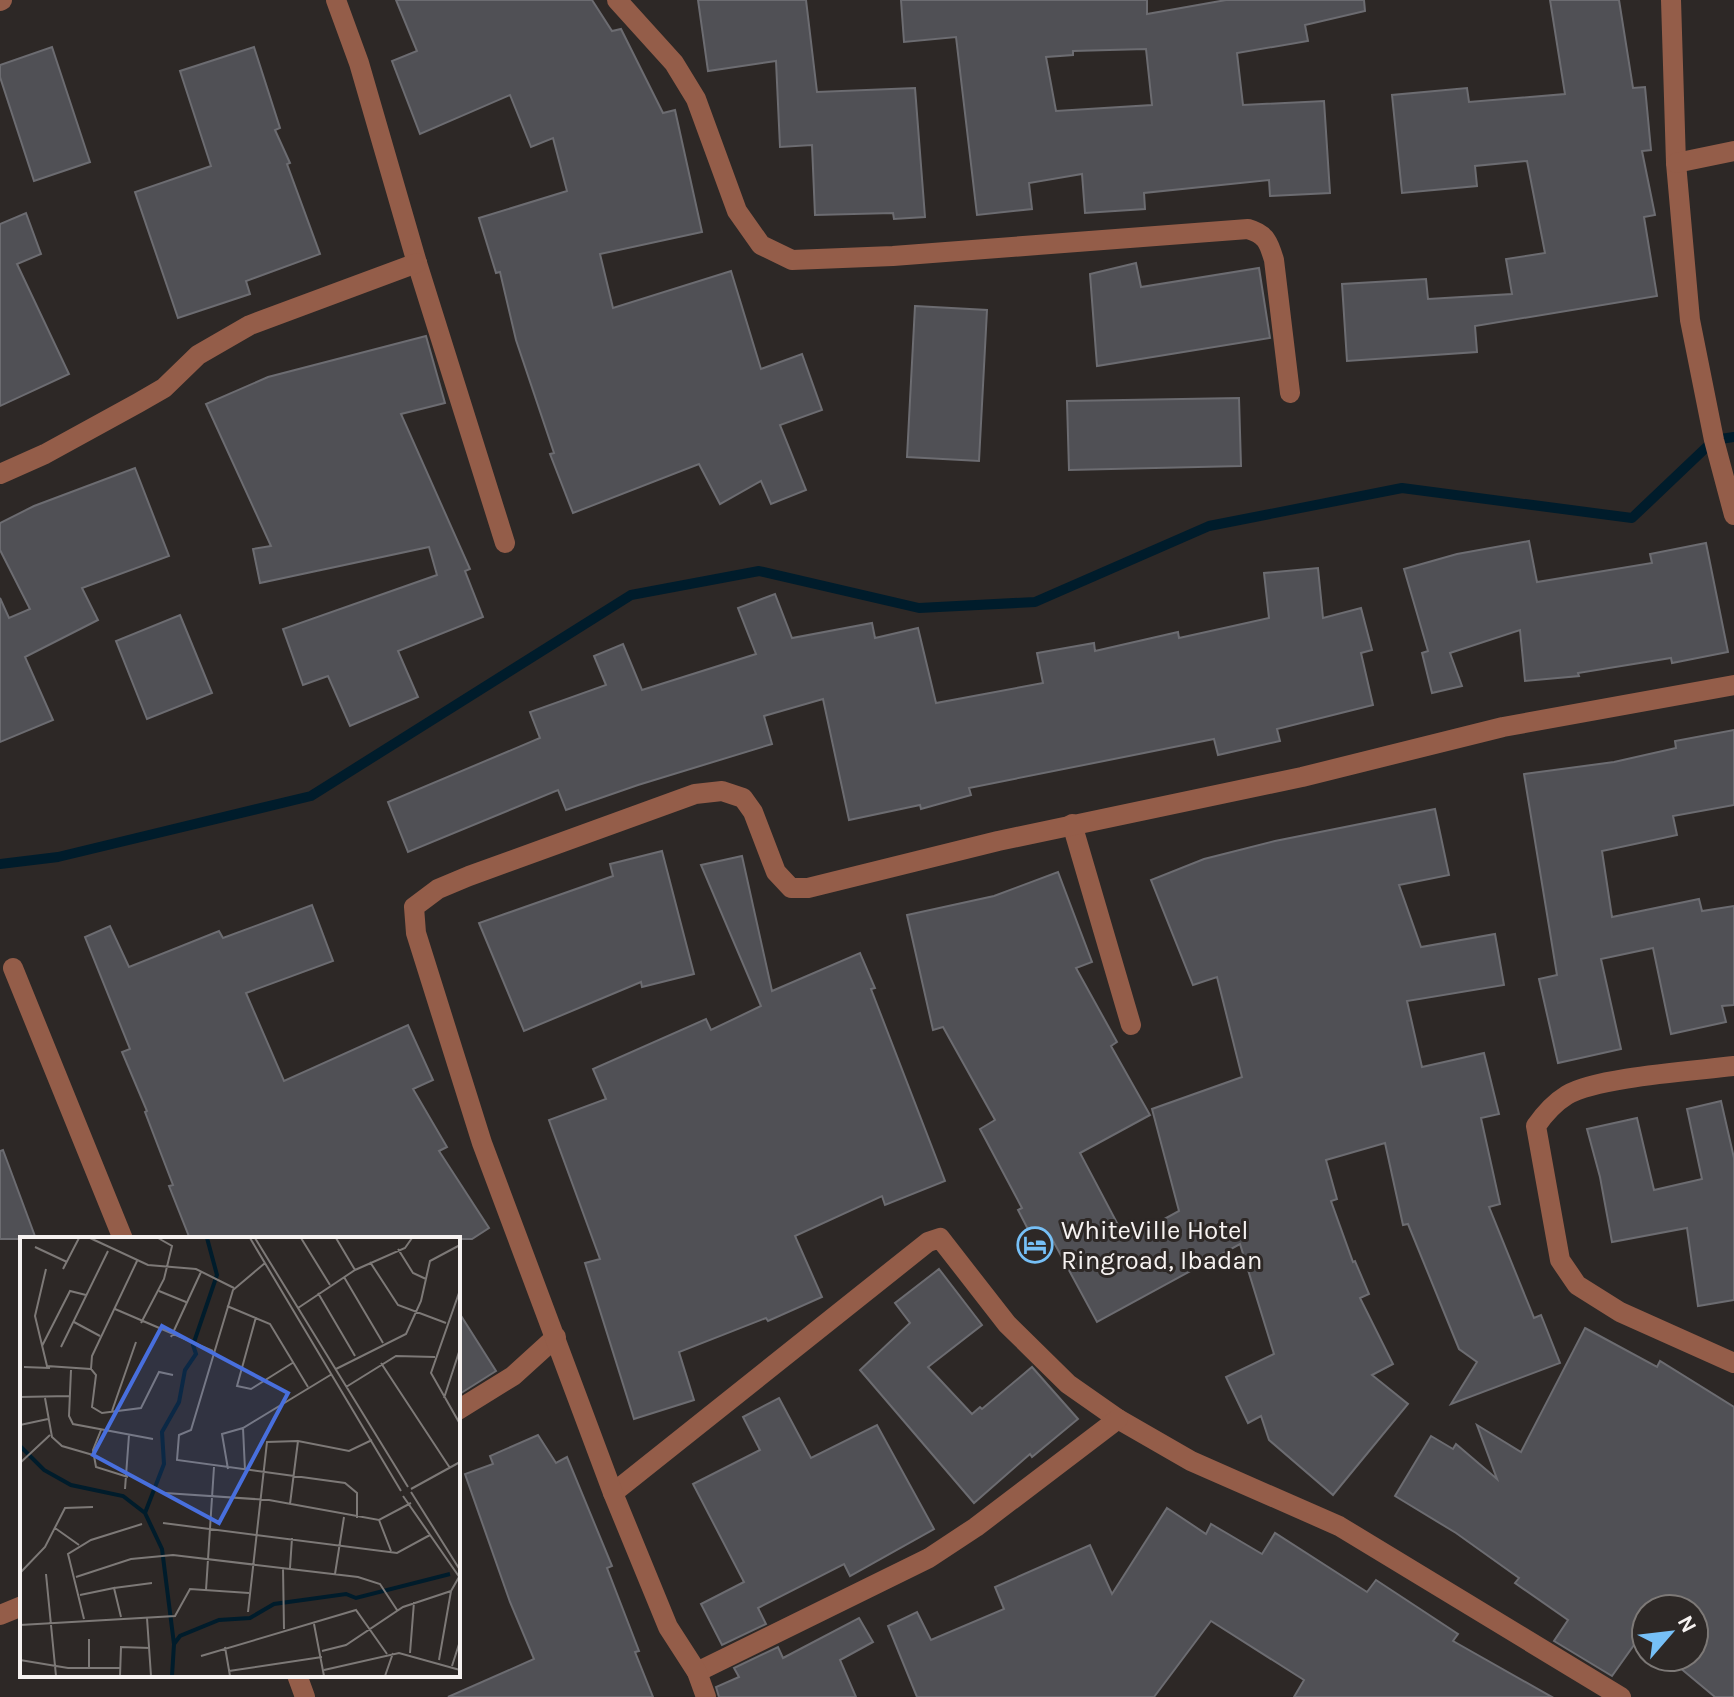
<svg xmlns="http://www.w3.org/2000/svg" width="1734" height="1697" font-family="Karla,sans-serif">
  <style>
    .lines { fill: none; stroke-linecap: round; stroke-linejoin: round }
    .stream { stroke: #001c2b; stroke-width: 10 }
    .building { fill: #505055; stroke: #6c6c71; stroke-width: 2; fill-rule: evenodd }
    .street { stroke: #945d49; stroke-width: 20 }
    .labels { text-anchor: middle; dominant-baseline: central; stroke-width: 6; stroke-linejoin: round; paint-order: stroke }
    .poi-label { font-size: 26px; fill: #f6f2f1; stroke: #2d2826; text-anchor: start }
    .inset-river { fill: none; stroke: #001c2b; stroke-width: 4 }
    .inset-road { fill: none; stroke: #7d7977; stroke-width: 2 }
    .view { fill: #486fdd; fill-opacity: 0.15; stroke: #486fdd; stroke-width: 4 }
    .inset-edge { fill: none; stroke: #f6f2f1; stroke-width: 4 }
  </style>
  <rect width="100%" height="100%" fill="#2d2826"/>
  <g class="lines">
    <path class="stream" d="M0 864 58 857 311 796 631 595 759 571 919 608 1035 602 1209 526 1402 488 1632 518 1714 440 1734 437"/>
  </g>
  <g class="building">
    <path d="M396 0H592L612 31 621 29 663 113 675 110 702 232 600 254 613 308 731 271 761 369 802 354 822 410 780 425 806 490 771 504 761 481 720 504 699 464 573 513 550 454 554 453 516 340 500 272 496 273 479 218 567 191 553 138 531 147 510 95 420 134 392 61 417 51Z"/>
    <path d="M698 0H806L817 92 915 88 925 217 894 219 893 213 815 215 812 145 780 147 776 61 708 71Z"/>
    <path d="M901 0H1147V14L1226 0H1364L1365 11 1305 25 1308 41 1237 53 1243 105 1324 101 1330 193 1270 196 1269 180 1144 193 1145 209 1085 213 1082 174 1029 183 1032 209 977 215 956 37 904 42ZM1146 49 1152 105 1056 111 1046 57 1073 55V51Z"/>
    <path d="M1550 0H1619L1633 88 1645 87 1651 150 1642 151 1655 215 1644 217 1657 296 1475 326 1477 352 1347 361 1342 284 1426 279 1428 299 1512 294 1506 259 1545 253 1527 161 1475 166 1477 186 1402 193 1392 95 1467 88 1469 102 1565 94Z"/>
    <path d="M52 47 90 162 34 181 0 77V65Z"/>
    <path d="M254 47 280 128 275 130 290 163 287 164 320 254 246 281 250 294 178 318 135 192 211 166 180 71Z"/>
    <path d="M26 213 41 254 17 264 69 374 0 406V224Z"/>
    <path d="M1136 263 1141 287 1259 268 1270 338 1097 366 1090 274Z"/>
    <path d="M915 306 987 310 979 461 907 457Z"/>
    <path d="M426 336 445 403 401 414 470 569 465 571 483 617 398 651 418 697 350 726 328 676 303 685 283 629 437 575 429 547 260 583 253 549 271 546 206 404 268 377Z"/>
    <path d="M1239 398 1241 466 1069 470 1067 401Z"/>
    <path d="M135 468 169 556 82 588 98 620 25 657 53 720 0 742V598L9 618 30 609 0 550V523L34 506Z"/>
    <path d="M1529 541 1537 582 1652 563 1650 554 1706 543 1728 652 1672 663 1671 658 1578 673 1579 676 1525 681 1520 630 1450 653 1462 686 1432 693 1422 653 1428 651 1404 569 1457 554Z"/>
    <path d="M1318 568 1323 618 1361 608 1372 650 1361 653 1373 705 1277 729 1280 741 1218 755 1214 739 969 788 971 795 921 809 920 805 849 820 823 699 764 716 772 744 638 785 566 810 558 790 408 852 388 802 540 738 530 712 606 685 594 656 623 644 642 690 756 654 738 608 775 594 792 638 872 623 875 638 918 628 936 703 1043 683 1037 653 1094 643 1095 651 1178 632 1179 638 1269 618 1264 573Z"/>
    <path d="M180 615 212 693 147 719 116 641Z"/>
    <path d="M1734 730V805L1673 816 1677 835 1602 851 1612 917 1699 899 1702 911 1734 906V1005L1722 1006 1726 1022 1671 1034 1653 948 1601 959 1621 1049 1558 1063 1539 979 1557 975 1524 774 1614 762 1676 748 1675 741Z"/>
    <path d="M1435 809 1449 875 1399 885 1421 947 1495 934 1504 985 1407 1001 1422 1067 1484 1053 1499 1114 1481 1118 1500 1204 1489 1207 1534 1318 1541 1315 1560 1363 1451 1404 1477 1362 1459 1349 1408 1224 1403 1225 1385 1143 1326 1160 1337 1199 1331 1201 1353 1262 1355 1261 1369 1294 1360 1298 1393 1364 1372 1375 1408 1404 1333 1495 1269 1440 1261 1416 1248 1423 1226 1377 1274 1354 1240 1244 1097 1322 1051 1237 1036 1245 1018 1210 1022 1208 980 1129 995 1120 943 1027 933 1030 907 915 994 896 1058 872 1092 962 1076 968 1117 1042 1111 1046 1150 1115 1080 1153 1126 1240 1179 1211 1152 1109 1242 1077 1217 977 1193 985 1151 880 1204 859 1275 841Z"/>
    <path d="M662 851 694 974 642 987 641 982 524 1031 479 923 613 876 610 864Z"/>
    <path d="M742 856 772 991 860 953 875 988 871 989 945 1181 885 1205 882 1196 795 1236 822 1297 768 1321 766 1318 679 1352 694 1400 634 1419 585 1263 600 1259 549 1120 606 1099 593 1069 706 1019 711 1030 761 1006 701 865Z"/>
    <path d="M312 905 333 961 246 993 284 1081 408 1025 433 1080 413 1089 447 1147 439 1151 489 1228 472 1239H190L169 1186 173 1185 145 1112 147 1111 122 1052 130 1049 85 937 110 926 129 967 219 931 223 938Z"/>
    <path d="M1721 1101 1734 1158V1300L1698 1306 1687 1228 1612 1242 1600 1177 1587 1129 1637 1118 1654 1190 1702 1179 1687 1109Z"/>
    <path d="M3 1150 36 1239H0V1151Z"/>
    <path d="M939 1269 982 1325 928 1367 972 1414 980 1407 982 1409 1032 1367 1078 1419 1032 1457 1030 1454 974 1503 860 1370 910 1323 895 1303Z"/>
    <path d="M458 1311 496 1371 458 1395Z"/>
    <path d="M1585 1328 1657 1367 1660 1361 1734 1407V1697H1715L1667 1657H1694V1609H1646V1643L1639 1638 1612 1676 1554 1641 1568 1620 1515 1583 1519 1578 1456 1533 1395 1496 1431 1436 1453 1449 1456 1444 1497 1479 1477 1425 1521 1452Z"/>
    <path d="M779 1398 811 1458 877 1425 934 1529 850 1576 844 1564 758 1608 766 1624 722 1645 701 1604 744 1582 693 1484 760 1450 743 1417Z"/>
    <path d="M538 1435 556 1463 567 1457 612 1566 607 1568 639 1651 635 1652 653 1697H448L534 1659 510 1602 465 1474 493 1464 490 1456Z"/>
    <path d="M1167 1508 1206 1534 1211 1524 1262 1554 1275 1533 1367 1592 1376 1580 1458 1634 1453 1641 1552 1697H1294L1304 1680 1211 1621 1154 1697H917L888 1626 917 1612 931 1640 1004 1609 995 1587 1090 1545 1112 1594Z"/>
    <path d="M859 1618 873 1642 840 1660 856 1697H719L716 1687 739 1677 734 1668 778 1647 783 1658Z"/>
  </g>
  <g class="lines">
    <g class="street">
      <path d="M336 0 359 63 417 263 505 543"/>
      <path d="M617 0 674 63 696 99 737 211 761 245 792 260 893 256 1248 229C1266 234 1269 243 1274 260L1290 393"/>
      <path d="M1671 0 1676 163 1690 320 1714 440 1734 515"/>
      <path d="M0 1 2 0"/>
      <path d="M1676 163 1734 151"/>
      <path d="M0 474 45 454 138 403 164 388 198 355 250 325 417 263"/>
      <path d="M1072 824 1131 1025"/>
      <path d="M13 968 123 1239"/>
      <path d="M1734 1066C1695 1071 1597 1077 1567 1095 1554 1103 1545 1113 1536 1126L1560 1260 1577 1285 1620 1312 1734 1363"/>
      <path d="M458 1410 513 1376 556 1337"/>
      <path d="M613 1493 928 1242 940 1238 1007 1324 1068 1384 1118 1419 1191 1461 1339 1526 1621 1697"/>
      <path d="M0 1615 22 1606"/>
      <path d="M697 1672 929 1558 976 1527 1118 1419"/>
      <path d="M297 1675 305 1697"/>
      <path d="M706 1697 697 1672 668 1627 613 1493 482 1143 416 933 414 907 438 889 469 876 695 794 722 791 743 798 753 812 776 872 791 888H808L998 841 1302 777 1503 727 1734 685"/>
    </g>
  </g>
  <defs>
    <symbol id="hotel-ring" viewBox="-11 -11 22 22"><circle r="9.5" fill="#2d2826" stroke="#76c0f7" stroke-width="1.5"/><path d="M-6-4.5h1.5V1H6V5H4.5V3h-9V5H-6ZM-4 0a1.8 1.8 0 1 1 3.6 0ZM.5 0V-2.5h3Q6-2.5 6 0Z" fill="#76c0f7"/></symbol>
  </defs>
  <g fill-rule="evenodd">
    <use href="#hotel-ring" x="1015" y="1225" width="40" height="40"/>
  </g>
  <g class="labels">
    <g class="poi-label">
      <text x="1061" y="1230">WhiteVille Hotel<tspan x="1061" dy="30">Ringroad, Ibadan</tspan></text>
    </g>
  </g>
  <g transform="translate(20 1237)">
    <rect width="440" height="440" fill="#2d2826"/>
    <path class="inset-river" d="M0 209 24 233 51 248 103 259 125 276M154 407 160 399 199 383 230 381 254 367 326 357 336 361 430 337M152 439 154 407 142 312 125 276 144 227 142 195 159 165 165 133 176 117 173 108 197 38 187 1"/>
    <path class="inset-road" d="M70 1 128 28 176 32 214 51M230 1 381 254M235 1 388 250M281 1 310 48M316 1 335 33M15 10 47 25M378 12 393 36 406 42M117 24 72 119 71 132 76 138 72 170 82 176 121 171 139 135 153 138M350 25 378 68 426 86M245 26 213 53 171 193 159 198 157 223 325 246 337 256V281M26 32 15 79 27 129 71 132M43 32 59 1M324 40 363 106M440 53 411 136 440 187M139 54 166 65M298 56 335 119M207 69 250 87 288 150M278 71 335 33 385 11 392 1M95 72 193 114M236 80 217 149 231 152 274 125M54 85 80 99M121 86 144 42 152 9 138 1M151 100 181 35M22 109 50 54 66 58M41 110 88 14M361 126 430 231M4 130 30 131M316 132 386 97 401 64 410 24 440 8M51 133 49 179 53 187 133 202M326 150 376 119 415 120M0 160 49 159M25 161 32 200 42 209 73 218M424 161 440 112M92 174 116 105M0 188 28 182M223 191 225 233M81 193 73 213 76 230 108 240M0 226 30 198M208 232 202 197 223 191 312 137M105 252 109 198M391 252 440 225M391 255 440 333M145 256 249 263 359 283 391 266M383 259 440 341M270 267 278 204M359 283 371 314M143 286 377 316 410 298M35 291 59 308M263 331 264 392M270 331 272 301M0 336 25 310 45 271 73 270M26 337 36 439M315 337 324 280M56 340 111 322 153 318 338 340 360 347 377 373M94 351 132 346M186 353 194 230M60 358 94 351 101 380M228 375 247 205 278 204 329 214 352 203M127 381 131 439M64 382 48 317 71 303 122 287M294 387 304 439M0 388 155 379 170 352 229 356M69 402V431M205 410 210 439M302 414 326 408 383 370 431 354M390 416 394 365M181 419 336 373 367 417M0 423 48 431H100M419 423 431 354 439 340M432 429 440 404M304 433 379 416 440 433M209 434 302 420M100 439 101 410 130 411M365 439 373 416"/>
    <path class="view" d="M142 89 268 156 199 286 73 218Z"/>
    <rect width="440" height="440" class="inset-edge"/>
  </g>
  <g transform="translate(1670 1633) rotate(62)"><circle r="38" fill="#2d2826" stroke="#7d7977" stroke-width="2"/>
  <path d="M0-6L14 30L0 20L-14 30Z" fill="#76c0f7"/>
  <text y="-12" font-size="22" font-weight="bold" text-anchor="middle" fill="#f6f2f1">N</text>
  </g>
</svg>
